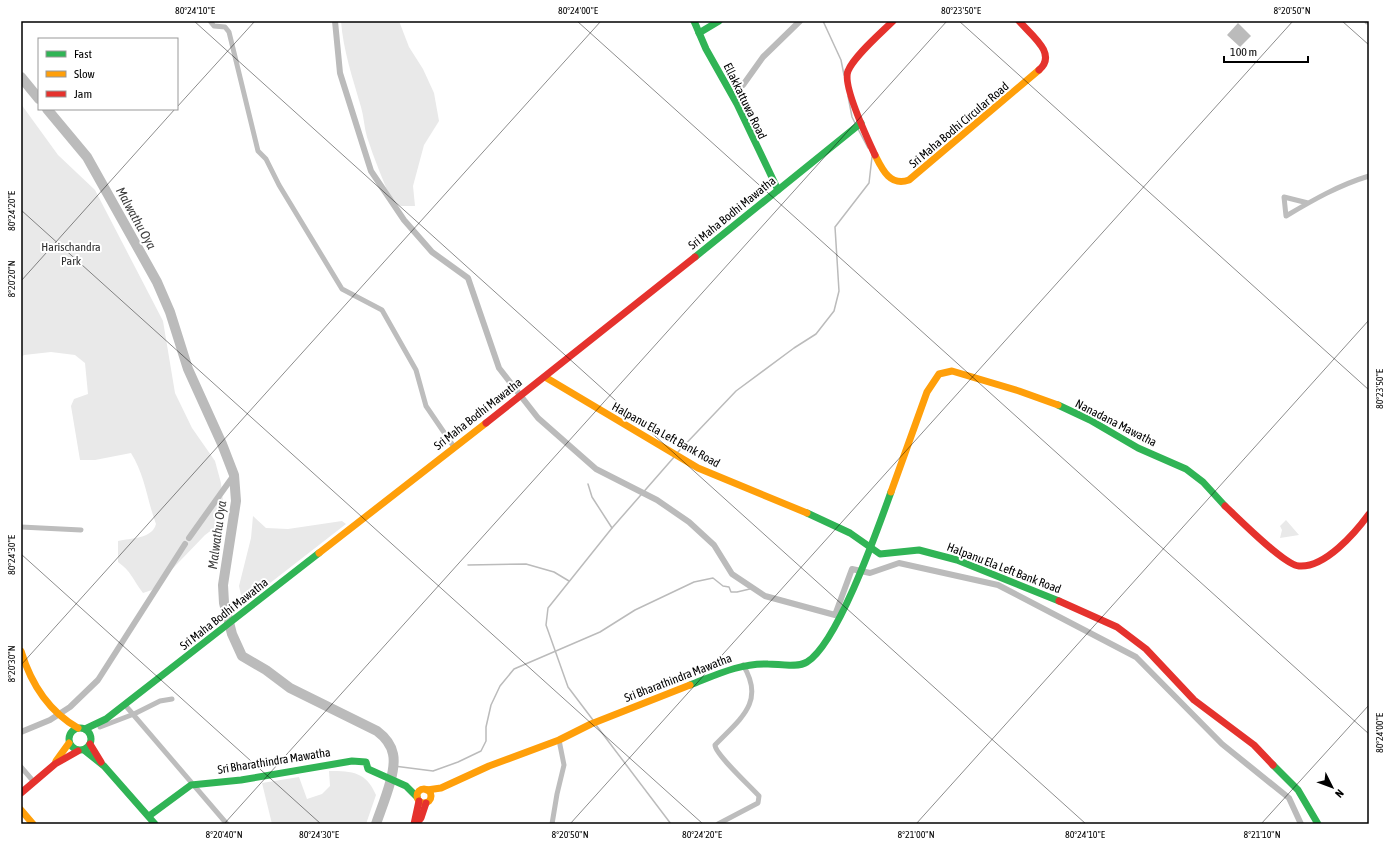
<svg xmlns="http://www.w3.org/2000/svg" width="1390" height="845" font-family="'Asap Condensed',sans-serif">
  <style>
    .green { fill: #e9e9e9 }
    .water { fill: #bbb }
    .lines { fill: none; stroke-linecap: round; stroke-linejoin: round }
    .stream { stroke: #bbb; stroke-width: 1.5 }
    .canal { stroke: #bbb; stroke-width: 6 }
    .river { stroke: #bbb; stroke-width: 10 }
    .street { stroke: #bdbdbd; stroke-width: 5 }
    .fast { stroke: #30b455; stroke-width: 7 }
    .slow { stroke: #ff9f0a; stroke-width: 7 }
    .jam { stroke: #e5322d; stroke-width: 7 }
    .ticks { fill: none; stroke: #000; stroke-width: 1; stroke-opacity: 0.45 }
    .labels { text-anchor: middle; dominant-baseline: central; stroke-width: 4; stroke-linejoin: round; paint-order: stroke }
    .street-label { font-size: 12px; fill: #000; stroke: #fff }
    .park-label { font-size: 12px; fill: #2e2e2e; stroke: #fff }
    .water-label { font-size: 13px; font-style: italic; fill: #3f3f3f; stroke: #fff }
    .neatline { fill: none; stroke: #000; stroke-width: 1.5 }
    .ticks-label { font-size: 10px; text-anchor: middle; fill: #000 }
  </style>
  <rect width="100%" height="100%" fill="#fff"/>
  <g class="green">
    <path d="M341 21H399L409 47 423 69 434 93 439 121 424 145 413 186 415 206H401L392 202C383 180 374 159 367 137 364 127 364 117 361 107 353 79 343 50 341 21Z"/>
    <path d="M21 104 58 155 95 190 163 321 175 393 192 428 215 461 221 483 225 520 205 535 152 590 143 593C133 580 131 571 118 562V541C131 538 152 539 156 524 147 500 145 475 131 453L95 460H80L71 406 74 399 88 394 85 363 75 355 51 352 24 355 21 357Z"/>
    <path d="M253 516 266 528 288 529 342 521 346 524 243 604 239 586 251 538Z"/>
    <path d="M1286 520 1299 535 1280 538 1282 530 1280 526Z"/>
    <path d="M329 771C353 771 366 772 376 795L366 824H272L262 783 299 777 307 799 322 794 330 786Z"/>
  </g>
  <path class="water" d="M1238 23 1251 36 1240 47 1227 35Z"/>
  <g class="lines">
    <g class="stream">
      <path d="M823 21 841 60 844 75"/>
      <path d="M848 96 852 117 855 123"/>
      <path d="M858 129 868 148"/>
      <path d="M677 453 736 391 794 348 816 334 834 311 839 291 835 227 869 183 872 157"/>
      <path d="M588 484 592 497 612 528"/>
      <path d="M468 565 526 564 554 572 569 581"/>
      <path d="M593 720 568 687 546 625 548 608 612 528 675 456"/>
      <path d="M596 725 671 824"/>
      <path d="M394 766 433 771 458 762 481 751 486 741V727L491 705 500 686 514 669 600 632 635 610 694 582 713 578 723 586 729 587 731 592H737L754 588"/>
    </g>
    <g class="canal">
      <path d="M335 21 340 73 371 171 404 220 432 252 468 278 499 368 538 418 596 469 657 500 689 522 714 545 732 574 765 596 835 615 852 569 870 573 899 563 998 585 1136 657 1222 744 1289 798 1301 824"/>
      <path d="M737 88 743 85 763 57 800 21"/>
      <path d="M189 538 234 475"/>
      <path d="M21 732 50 720 70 707 98 680 185 544"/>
    </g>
    <g class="river">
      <path d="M21 77 39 99"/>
      <path d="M47 109 87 157 157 282 170 312 188 369 222 444 234 475 236 501 223 585 224 603 232 634 242 656 266 670 290 688 377 731C385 737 391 744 393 754 397 772 382 806 376 824"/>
    </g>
    <g class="street">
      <path d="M210 21 214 26 225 27 229 32 258 151 266 159 279 185 342 289 382 310 416 370 426 406 454 447"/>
      <path d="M1367 21V22"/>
      <path d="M1308 203 1284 197 1286 216C1313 200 1339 185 1369 176"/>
      <path d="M21 527 81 530"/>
      <path d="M125 705 227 824"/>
      <path d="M100 727 134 714 160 701 172 699"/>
      <path d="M21 767 34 782"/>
      <path d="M552 824 557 794 564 765 559 740"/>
      <path d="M718 824 758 803 759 796C751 787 715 754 715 745 740 719 766 702 743 665"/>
    </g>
    <g class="fast">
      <path d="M694 21 706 49 737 104 778 190"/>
      <path d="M699 33 719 21"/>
      <path d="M695 257 861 123"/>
      <path d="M1058 405 1090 420 1138 448 1186 469 1203 482 1225 506"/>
      <path d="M807 513 850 533 880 554 919 550 957 560 1059 601"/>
      <path d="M690 685C716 675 740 663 768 664 779 664 798 668 807 662 838 643 878 528 891 492"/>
      <circle cx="80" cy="739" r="11"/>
      <path d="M85 729 106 719 319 553"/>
      <path d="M84 750 104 766 155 824"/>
      <path d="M1273 765 1298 790 1318 824"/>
      <path d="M149 816 191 785 241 780 352 761 366 762 368 769 406 786 417 797"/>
    </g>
    <g class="slow">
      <path d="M875 155C882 169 890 187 909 180L1039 70"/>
      <path d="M545 377 698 468 807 513"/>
      <path d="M891 492 927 392 939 374 952 371 1019 391 1058 405"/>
      <path d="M319 553 486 423"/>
      <path d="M21 651C31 684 48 711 78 728"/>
      <path d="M56 761 69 743"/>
      <circle cx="424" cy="796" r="7"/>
      <path d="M427 790 441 788 489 766 559 740 591 724 690 685"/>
      <path d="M21 810 33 824"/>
    </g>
    <g class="jam">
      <path d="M1019 21C1031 35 1058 54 1039 70"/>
      <path d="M875 155C868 140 842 85 848 71 854 56 881 33 893 21"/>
      <path d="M486 423 695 257"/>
      <path d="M1225 506C1238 518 1284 565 1299 566 1325 568 1355 533 1369 514"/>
      <path d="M1059 601 1117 627 1146 649 1194 700 1254 745 1273 765"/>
      <path d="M90 744 101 762"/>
      <path d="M21 793 55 764 78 751"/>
      <path d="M414 824 419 801"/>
      <path d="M416 824 421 818 426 803"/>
    </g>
  </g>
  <path class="ticks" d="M194 21 1086 824M577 21 1369 734M959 21 1369 390M1342 21 1369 45M177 107 255 21M21 210 703 824M21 281 175 109M21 554 321 824M21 665 601 21M224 824 947 21M570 824 1293 21M916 824 1369 320M1261 824 1369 705"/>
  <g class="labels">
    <g class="street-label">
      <text transform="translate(745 101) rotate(64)">Ellakkattuwa Road</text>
      <text transform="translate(959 125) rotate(-40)">Sri Maha Bodhi Circular Road</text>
      <text transform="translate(732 213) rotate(-39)">Sri Maha Bodhi Mawatha</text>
      <text transform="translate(478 414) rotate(-38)">Sri Maha Bodhi Mawatha</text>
      <text transform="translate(1116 423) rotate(27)">Nanadana Mawatha</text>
      <text transform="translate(666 435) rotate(29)">Halpanu Ela Left Bank Road</text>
      <text transform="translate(1004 568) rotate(21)">Halpanu Ela Left Bank Road</text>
      <text transform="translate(224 614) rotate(-38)">Sri Maha Bodhi Mawatha</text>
      <text transform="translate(678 678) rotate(-21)">Sri Bharathindra Mawatha</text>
      <text transform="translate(274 761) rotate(-9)">Sri Bharathindra Mawatha</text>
    </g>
    <g class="park-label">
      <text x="71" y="247">Harischandra<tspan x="71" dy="14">Park</tspan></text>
    </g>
    <g class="water-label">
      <text transform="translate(136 218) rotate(61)">Malwathu Oya</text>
      <text transform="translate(217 535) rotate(-82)">Malwathu Oya</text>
    </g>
  </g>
  <rect width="1390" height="845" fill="none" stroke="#ffffff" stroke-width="44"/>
  <rect x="38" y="38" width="140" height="72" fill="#ffffff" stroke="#999999"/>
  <rect x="46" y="51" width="20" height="6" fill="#30b455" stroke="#999999"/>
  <text x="74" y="58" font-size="12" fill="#000000">Fast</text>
  <rect x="46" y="71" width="20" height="6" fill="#ff9f0a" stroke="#999999"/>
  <text x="74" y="78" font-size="12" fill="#000000">Slow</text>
  <rect x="46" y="91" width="20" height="6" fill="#e5322d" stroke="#999999"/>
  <text x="74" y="98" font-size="12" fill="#000000">Jam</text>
  <g transform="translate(1332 787) rotate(132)" stroke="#ffffff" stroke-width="3" paint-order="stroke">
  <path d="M0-3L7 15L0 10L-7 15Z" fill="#000000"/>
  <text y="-6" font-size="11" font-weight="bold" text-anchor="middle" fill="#000000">N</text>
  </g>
  <path d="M1224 56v6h84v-6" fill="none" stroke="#000000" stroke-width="2"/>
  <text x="1230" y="56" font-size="12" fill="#000000" stroke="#ffffff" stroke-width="3" paint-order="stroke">100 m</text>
  <rect x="22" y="22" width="1346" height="801" class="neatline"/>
  <g class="ticks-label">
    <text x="195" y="14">80°24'10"E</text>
    <text x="578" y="14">80°24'00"E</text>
    <text x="961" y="14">80°23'50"E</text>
    <text x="1292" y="14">8°20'50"N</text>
    <text transform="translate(11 211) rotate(-90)" y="4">80°24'20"E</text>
    <text transform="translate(11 279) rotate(-90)" y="4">8°20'20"N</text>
    <text transform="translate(1379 389) rotate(-90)" y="4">80°23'50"E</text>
    <text transform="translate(11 555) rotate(-90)" y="4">80°24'30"E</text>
    <text transform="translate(11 664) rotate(-90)" y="4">8°20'30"N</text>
    <text transform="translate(1379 733) rotate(-90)" y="4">80°24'00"E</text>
    <text x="224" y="838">8°20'40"N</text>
    <text x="319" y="838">80°24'30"E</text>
    <text x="570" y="838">8°20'50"N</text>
    <text x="702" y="838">80°24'20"E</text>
    <text x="916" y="838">8°21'00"N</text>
    <text x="1085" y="838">80°24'10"E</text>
    <text x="1262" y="838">8°21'10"N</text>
  </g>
</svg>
